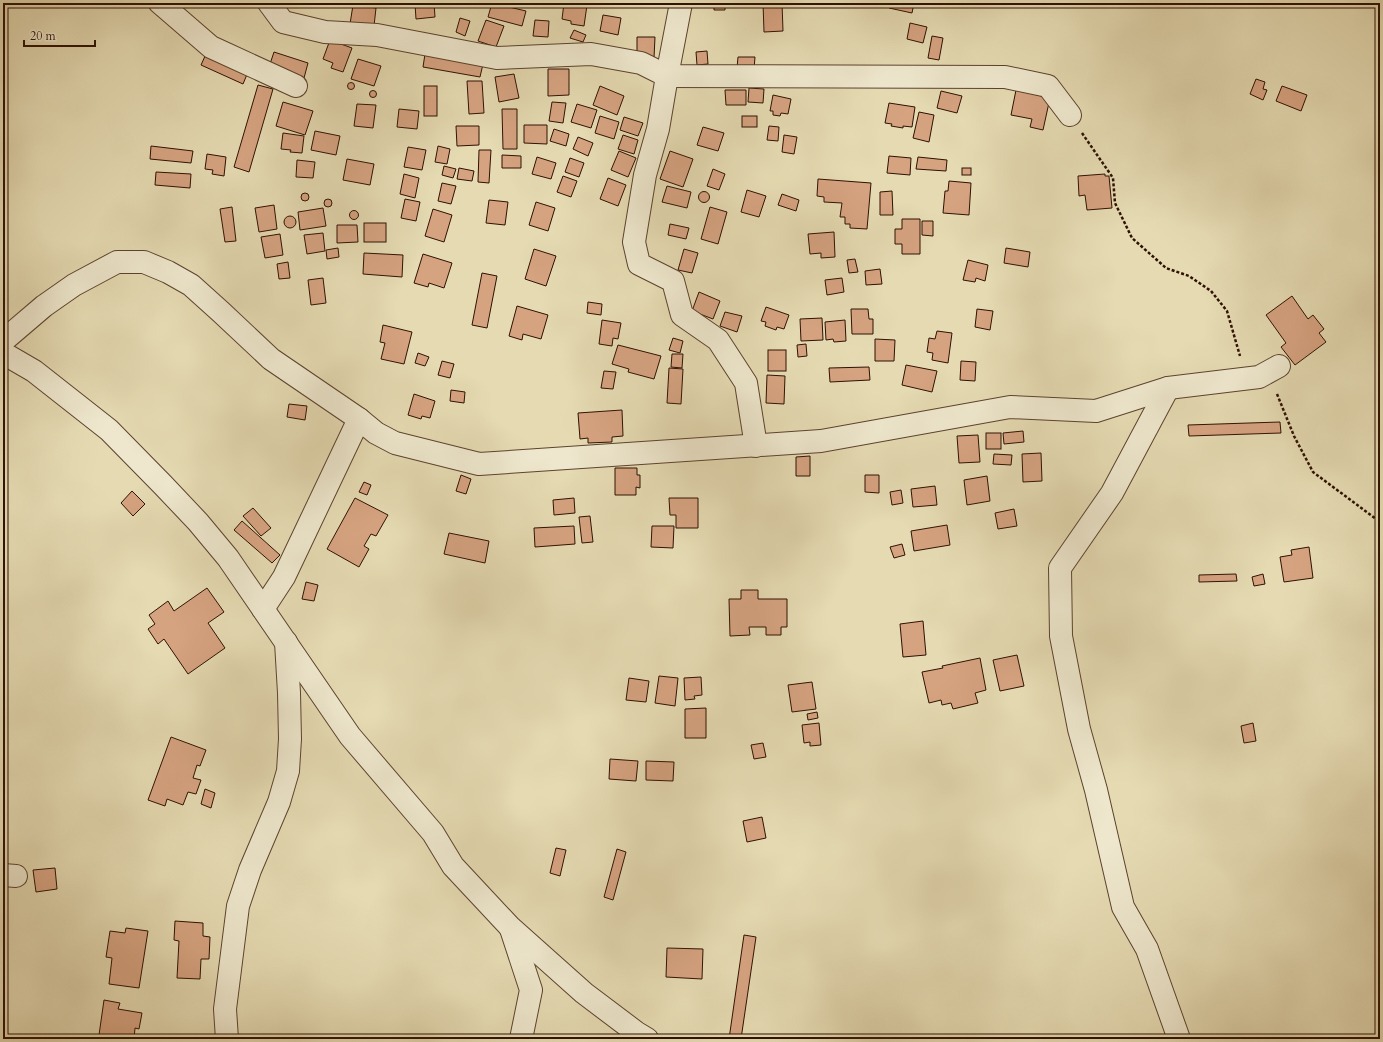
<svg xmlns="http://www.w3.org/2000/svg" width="1383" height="1042" font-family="Cardo,serif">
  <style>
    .building { fill: #d6a381; stroke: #2f1101 }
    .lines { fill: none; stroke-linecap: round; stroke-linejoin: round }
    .minor-casing { stroke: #5c432d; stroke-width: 24 }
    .path { stroke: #2f1101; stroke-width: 2.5; stroke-dasharray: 3 2; stroke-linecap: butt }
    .minor { stroke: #eee7cd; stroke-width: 22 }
  </style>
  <rect width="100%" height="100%" fill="#e5dab2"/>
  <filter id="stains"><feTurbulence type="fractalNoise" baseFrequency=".005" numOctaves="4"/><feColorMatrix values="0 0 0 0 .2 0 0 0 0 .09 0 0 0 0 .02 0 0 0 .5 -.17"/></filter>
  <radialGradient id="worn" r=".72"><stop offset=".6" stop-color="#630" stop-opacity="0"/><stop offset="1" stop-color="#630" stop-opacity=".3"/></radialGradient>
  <g class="building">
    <path d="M434 3 435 17 416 19 415 4Z"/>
    <path d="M492 3 526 11 522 26 488 17Z"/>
    <path d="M564 3 587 5 584 26 571 24V21L562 19Z"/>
    <path d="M714 3H736V6H725V10H714Z"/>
    <path d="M763 3H782L783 31 764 32Z"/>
    <path d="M890 3H914L912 13 889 8Z"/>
    <path d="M353 5 376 8 374 26 350 24Z"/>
    <path d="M603 15 621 18 618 35 600 31Z"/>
    <path d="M460 18 470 21 465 36 456 32Z"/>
    <path d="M486 20 504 26 496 47 478 41Z"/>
    <path d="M535 20 549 21 548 37 533 36Z"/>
    <path d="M910 23 927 27 923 43 907 39Z"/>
    <path d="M574 30 586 35 583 42 570 38Z"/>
    <path d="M932 36 943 38 939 60 928 58Z"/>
    <path d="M637 37H655L654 58H637Z"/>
    <path d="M330 40 352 48 343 72 331 68 333 63 323 59Z"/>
    <path d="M707 51 708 64 697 65 696 52Z"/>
    <path d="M274 52 308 63 304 78 269 67Z"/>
    <path d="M206 54 248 72 243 84 201 65Z"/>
    <path d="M425 54 483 64 480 77 423 67Z"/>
    <path d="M738 57H755L754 69 737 68Z"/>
    <path d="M358 59 381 66 374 86 351 79Z"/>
    <path d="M548 69H569V95L548 96Z"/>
    <path d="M514 74 519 98 499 102 495 77Z"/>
    <path d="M1256 79 1265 82 1263 89 1267 90 1263 100 1250 94Z"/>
    <path d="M467 81H482L484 113 469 114Z"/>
    <circle cx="351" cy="86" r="3.5"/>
    <path d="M258 85 273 89 249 172 234 167Z"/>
    <rect x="424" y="86" width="13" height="30"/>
    <path d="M600 86 624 96 617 115 593 105Z"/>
    <path d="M1282 86 1307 95 1301 111 1276 101Z"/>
    <path d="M749 88 764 89 763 103 748 102Z"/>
    <path d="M725 90H746V105H726Z"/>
    <path d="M1016 90 1050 98 1043 130 1030 127 1032 119 1011 115Z"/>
    <circle cx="373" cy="94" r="3.5"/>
    <path d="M941 91 962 96 957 113 937 108Z"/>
    <path d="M773 95 791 99 788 114 781 113 780 116 773 115V111H770Z"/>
    <path d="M283 102 313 111 305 135 276 126Z"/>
    <path d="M552 102 566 103 563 123 549 121Z"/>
    <path d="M889 103 915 107 912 127 903 126V128L891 126 892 124 885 123Z"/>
    <path d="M357 104 376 105 373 128 354 126Z"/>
    <path d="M577 104 597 110 591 128 571 122Z"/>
    <path d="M399 109 419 111 417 129 397 127Z"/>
    <path d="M502 109H517V149H503Z"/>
    <path d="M919 112 934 115 929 142 913 138Z"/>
    <path d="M600 116 619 122 614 139 595 133Z"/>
    <rect x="742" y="116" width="15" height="11"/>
    <path d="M624 117 643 123 638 136 620 130Z"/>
    <path d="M524 125H547V144L524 143Z"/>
    <path d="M456 126H479V145L457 146Z"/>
    <path d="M769 126 779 127 778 141 767 140Z"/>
    <path d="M703 127 724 133 718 151 697 145Z"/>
    <path d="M554 129 569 134 566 146 550 141Z"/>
    <path d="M315 131 340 136 336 155 311 150Z"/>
    <path d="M283 133 304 136 302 153 290 152 291 150 281 149Z"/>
    <path d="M623 135 638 140 634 154 618 149Z"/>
    <path d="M784 135 797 137 794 154 782 152Z"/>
    <path d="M578 137 593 143 588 156 573 149Z"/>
    <path d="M151 146 193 151 191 163 150 159Z"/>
    <path d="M438 146 450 149 447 164 435 162Z"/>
    <path d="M408 147 426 150 422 170 404 167Z"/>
    <path d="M479 150H491L489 183 478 182Z"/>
    <path d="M619 151 636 158 628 177 611 170Z"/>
    <path d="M670 151 693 159 683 187 660 179Z"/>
    <path d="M207 154 226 157 224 176 212 174 213 170 205 169Z"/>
    <path d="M502 155 521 156V168H502Z"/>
    <path d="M889 156 911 158 910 175 887 173Z"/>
    <path d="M537 157 556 163 551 179 532 174Z"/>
    <path d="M918 157 947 160 946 171 916 169Z"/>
    <path d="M570 158 584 163 579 177 565 172Z"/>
    <path d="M347 159 374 164 370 185 343 180Z"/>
    <path d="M297 160 315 162 313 178 296 177Z"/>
    <path d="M444 166 456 169 453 178 442 175Z"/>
    <path d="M459 168 474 171 472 181 457 179Z"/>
    <rect x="962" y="168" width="9" height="7"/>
    <path d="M713 169 725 174 719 190 707 186Z"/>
    <path d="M156 172 191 174 190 188 155 185Z"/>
    <path d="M404 174 419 178 415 198 400 194Z"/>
    <path d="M1105 174V176H1109L1112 208 1087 210 1085 195 1079 196 1078 176Z"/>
    <path d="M563 176 577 181 571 197 557 192Z"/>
    <path d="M608 178 626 185 618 206 600 199Z"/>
    <path d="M818 179 871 183 867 229 850 228V224H845V217H840L842 203 824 202V197L817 196Z"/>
    <path d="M949 181 971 183 969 215 943 213 945 191H948Z"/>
    <path d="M442 183 456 186 451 204 438 201Z"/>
    <path d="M667 186 691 192 687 208 662 202Z"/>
    <path d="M747 190 766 196 759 217 741 212Z"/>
    <path d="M892 191 893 215H880V192Z"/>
    <circle cx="704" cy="197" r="5.5"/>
    <circle cx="305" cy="197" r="4"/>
    <path d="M782 194 799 200 796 211 778 205Z"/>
    <circle cx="328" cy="203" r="4"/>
    <path d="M405 199 420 202 416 221 401 218Z"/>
    <path d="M489 200 508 202 505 225 486 223Z"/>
    <path d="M536 202 555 208 548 231 529 225Z"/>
    <path d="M274 205 277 229 259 232 255 208Z"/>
    <path d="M232 207 236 241 225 242 220 209Z"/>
    <path d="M710 207 727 212 718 244 701 239Z"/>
    <path d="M323 208 326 226 300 230 298 212Z"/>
    <path d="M433 209 452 215 444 242 425 236Z"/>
    <circle cx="354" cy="215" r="4.5"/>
    <circle cx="290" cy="222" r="6"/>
    <path d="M902 219H920V254H902V244H895V229H902Z"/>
    <path d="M922 221H933V236L922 235Z"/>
    <rect x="364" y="223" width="22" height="19"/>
    <path d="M670 224 689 228 686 239 668 235Z"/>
    <path d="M337 225H357L358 242 337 243Z"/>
    <path d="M834 232 835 257 821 258V253L810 254 808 234Z"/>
    <path d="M323 233 325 251 307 254 304 235Z"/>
    <path d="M280 234 283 255 265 258 261 237Z"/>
    <path d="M338 248 339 257 327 259 326 250Z"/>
    <path d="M1006 248 1030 252 1028 267 1004 263Z"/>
    <path d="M534 249 556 256 546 286 525 279Z"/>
    <path d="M684 249 698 253 692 273 678 270Z"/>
    <path d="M364 253 403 255 402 277 363 274Z"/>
    <path d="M423 254 452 263 444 288 429 283 428 287 414 283Z"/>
    <path d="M855 259 858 272 849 273 847 260Z"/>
    <path d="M968 260 988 265 985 281 976 278 975 282 963 280Z"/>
    <path d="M288 262 290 278 279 279 277 264Z"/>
    <path d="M880 269 882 284 866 285 865 271Z"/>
    <path d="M482 273 497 276 487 328 472 325Z"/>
    <path d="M323 278 326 303 311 305 308 280Z"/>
    <path d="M842 278 844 292 827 295 825 280Z"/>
    <path d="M699 292 720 301 713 319 692 311Z"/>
    <path d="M1292 296 1308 319 1313 315 1324 329 1319 333 1326 342 1295 365 1281 347 1286 343 1266 315Z"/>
    <path d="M588 302 602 304 601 315 587 313Z"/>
    <path d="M517 306 548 315 541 339 523 334 522 340 509 336Z"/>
    <path d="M766 307 789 315 784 329 777 327 776 330 765 326 766 322 761 321Z"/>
    <path d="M851 309H868L869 319H873V334H852Z"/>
    <path d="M977 309 993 311 990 330 975 327Z"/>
    <path d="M725 312 742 316 737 332 720 326Z"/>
    <path d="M822 318 823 340 801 341 800 319Z"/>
    <path d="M602 320 621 323 618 339 613 338 612 346 599 344Z"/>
    <path d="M845 320 846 341 834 342 833 339 826 340 825 322Z"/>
    <path d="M383 325 412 332 404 364 381 359 385 343 380 342Z"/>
    <path d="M937 331 952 333 948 363 932 360 933 353 927 352 929 338 935 339Z"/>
    <path d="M673 338 683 341 680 353 669 350Z"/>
    <path d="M875 339 895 340 894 361H875Z"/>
    <path d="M806 344 807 356 798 357 797 345Z"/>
    <path d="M618 345 661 356 654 379 628 372 629 369 612 364Z"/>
    <rect x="768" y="350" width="18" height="21"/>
    <path d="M418 353 429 357 425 366 415 363Z"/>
    <path d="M672 354H683L682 368 671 367Z"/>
    <path d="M442 361 454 364 450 378 438 375Z"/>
    <path d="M961 361 976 362 975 381 960 380Z"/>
    <path d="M906 365 937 371 932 392 902 385Z"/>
    <path d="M869 367 870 380 830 382 829 368Z"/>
    <path d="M669 368 683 369 681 404 667 403Z"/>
    <path d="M604 371 616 372 613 389 601 388Z"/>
    <path d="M767 375 785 376 784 404 766 403Z"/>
    <path d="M451 390 465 392 464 403 450 401Z"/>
    <path d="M414 394 435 401 430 418 422 416 421 419 408 415Z"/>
    <path d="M289 404 307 406 305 420 287 417Z"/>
    <path d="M622 410 623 436 612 437V442L588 443V438L580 439 578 413Z"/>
    <path d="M1280 422 1281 433 1189 436 1188 425Z"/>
    <path d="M1023 431 1024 442 1004 444 1003 433Z"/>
    <rect x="986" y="433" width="15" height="16"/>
    <path d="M978 435 980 462 959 463 957 436Z"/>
    <path d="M1041 453 1042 481 1023 482 1022 454Z"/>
    <path d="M994 454 1012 455 1011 465 993 464Z"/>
    <path d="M810 456V476H796V457Z"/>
    <path d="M615 468H637V475H640V488L636 487V495H615Z"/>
    <path d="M461 475 471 479 466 494 456 491Z"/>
    <path d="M865 475H879V493L865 492Z"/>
    <path d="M987 476 990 501 967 505 964 480Z"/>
    <path d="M364 482 371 485 367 495 359 492Z"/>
    <path d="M935 486 937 505 913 507 911 489Z"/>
    <path d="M901 490 903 503 892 505 890 492Z"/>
    <path d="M132 491 145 504 133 516 121 503Z"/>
    <path d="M355 498 388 515 376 536 371 534 364 546 369 549 359 567 327 549Z"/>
    <path d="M574 498 575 513 554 515 553 500Z"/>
    <path d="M669 498H698V528H676V515H670Z"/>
    <path d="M253 508 271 528 261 536 243 516Z"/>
    <path d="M1014 509 1017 526 998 529 995 513Z"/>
    <path d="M590 516 593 542 582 543 579 517Z"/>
    <path d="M242 521 280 555 272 563 234 530Z"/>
    <path d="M947 525 950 545 914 551 911 531Z"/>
    <path d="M574 526 575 544 535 547 534 528Z"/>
    <path d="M652 526H674L673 548 651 547Z"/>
    <path d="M449 533 489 541 485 563 444 554Z"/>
    <path d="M902 544 905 555 894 558 890 547Z"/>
    <path d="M1309 547 1313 578 1284 582 1280 557 1292 555 1291 550Z"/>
    <path d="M1236 574 1237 581 1199 582V575Z"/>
    <path d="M1263 574 1265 584 1254 586 1252 577Z"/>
    <path d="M306 582 318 585 314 601 302 599Z"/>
    <path d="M207 588 224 612 208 623 225 648 188 674 164 639 158 644 148 629 155 624 149 615 168 601 174 611Z"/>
    <path d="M741 590H758V599H787V627H781V635H766V627H749L750 635 730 636 729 599H741Z"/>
    <path d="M923 621 926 655 903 657 900 624Z"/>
    <path d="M1017 655 1024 686 1000 691 993 660Z"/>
    <path d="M980 658 986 690 975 693 978 703 953 709 951 703 942 705 941 700 929 703 922 672 943 668 942 666Z"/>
    <path d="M659 676 678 678 675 706 655 703Z"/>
    <path d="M701 677 702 695 694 696 695 699 685 700 684 678Z"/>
    <path d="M629 678 649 681 646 702 626 700Z"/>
    <path d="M812 682 816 709 792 712 788 685Z"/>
    <path d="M706 708V738H685V709Z"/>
    <path d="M817 712 818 718 808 720 807 714Z"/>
    <path d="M819 723 821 745 810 746V742L804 743 802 725Z"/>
    <path d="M1253 723 1256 741 1244 743 1241 726Z"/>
    <path d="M171 737 206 750 200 766 197 765 193 778 201 780 196 794 188 792 183 805 167 799 165 806 148 800Z"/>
    <path d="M763 743 766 757 754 759 751 745Z"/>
    <path d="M610 759 638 761 636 781 609 779Z"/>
    <path d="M646 761 674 762 673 781 646 780Z"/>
    <path d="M205 789 215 793 211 808 201 804Z"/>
    <path d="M762 817 766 838 747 842 743 821Z"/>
    <path d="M556 848 566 850 560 876 550 873Z"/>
    <path d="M617 849 626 852 613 900 604 897Z"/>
    <path d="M55 868 57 889 36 892 33 870Z"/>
    <path d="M175 921 203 923V936L210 937 209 959H201L200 979 177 978 179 941 174 940Z"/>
    <path d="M126 928 148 931 139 988 109 984 112 958 106 957 110 931 125 933Z"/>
    <path d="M744 935 756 937 741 1039H729Z"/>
    <path d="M667 948 703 949 702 979 666 977Z"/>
    <path d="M104 1000 120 1003 118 1009 142 1013 139 1029 135 1028 134 1039 99 1035Z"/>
  </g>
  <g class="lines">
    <defs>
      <g id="minor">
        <path d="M160 3 211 47 296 86"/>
        <path d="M269 3 283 22 325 32 377 35 497 58 591 54 641 63 667 76 658 129 645 175 634 242 639 264 673 281 682 315 718 340 746 383 756 446"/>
        <path d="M681 3 667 76 1005 77 1048 86 1070 115"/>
        <path d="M3 341 44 306 74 285 117 262H144L168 272 191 285 221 312 271 359 359 419"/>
        <path d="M3 353 34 371 109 430 163 485 198 522 228 558 350 736 433 833 453 866 510 927 584 993 637 1033 647 1039"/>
        <path d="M1168 388 1112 493 1060 568 1061 636 1079 729 1096 790 1123 907 1147 949 1179 1039"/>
        <path d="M263 609 284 577 359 419 376 433 395 443 479 464 821 441 1010 407 1096 411 1168 388 1259 377 1279 366"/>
        <path d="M3 875 16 876"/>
        <path d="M511 929 531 990 521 1039"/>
        <path d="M227 1039 225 1009 238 906 250 870 279 802 288 771 290 739 289 693 286 642"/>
      </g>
    </defs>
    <use href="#minor" class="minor-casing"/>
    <g class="path">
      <path d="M1082 133 1113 178 1115 203 1132 238 1166 268 1189 276 1211 291 1227 311 1240 356"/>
      <path d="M1277 394 1294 436 1313 472 1380 522"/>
    </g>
    <use href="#minor" class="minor"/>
  </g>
  <rect width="1383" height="1042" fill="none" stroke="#e5dab2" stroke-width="16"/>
  <rect x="4" y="4" width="1375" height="1034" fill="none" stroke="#2f1101" stroke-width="2"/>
  <rect x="8" y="8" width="1367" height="1026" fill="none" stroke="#2f1101"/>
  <path d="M24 40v6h71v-6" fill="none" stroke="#2f1101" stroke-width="2"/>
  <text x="30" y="40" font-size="12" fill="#2f1101" stroke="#eee7cd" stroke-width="3" paint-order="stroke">20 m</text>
  <rect width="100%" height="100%" filter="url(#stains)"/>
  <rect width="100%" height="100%" fill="url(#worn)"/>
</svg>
